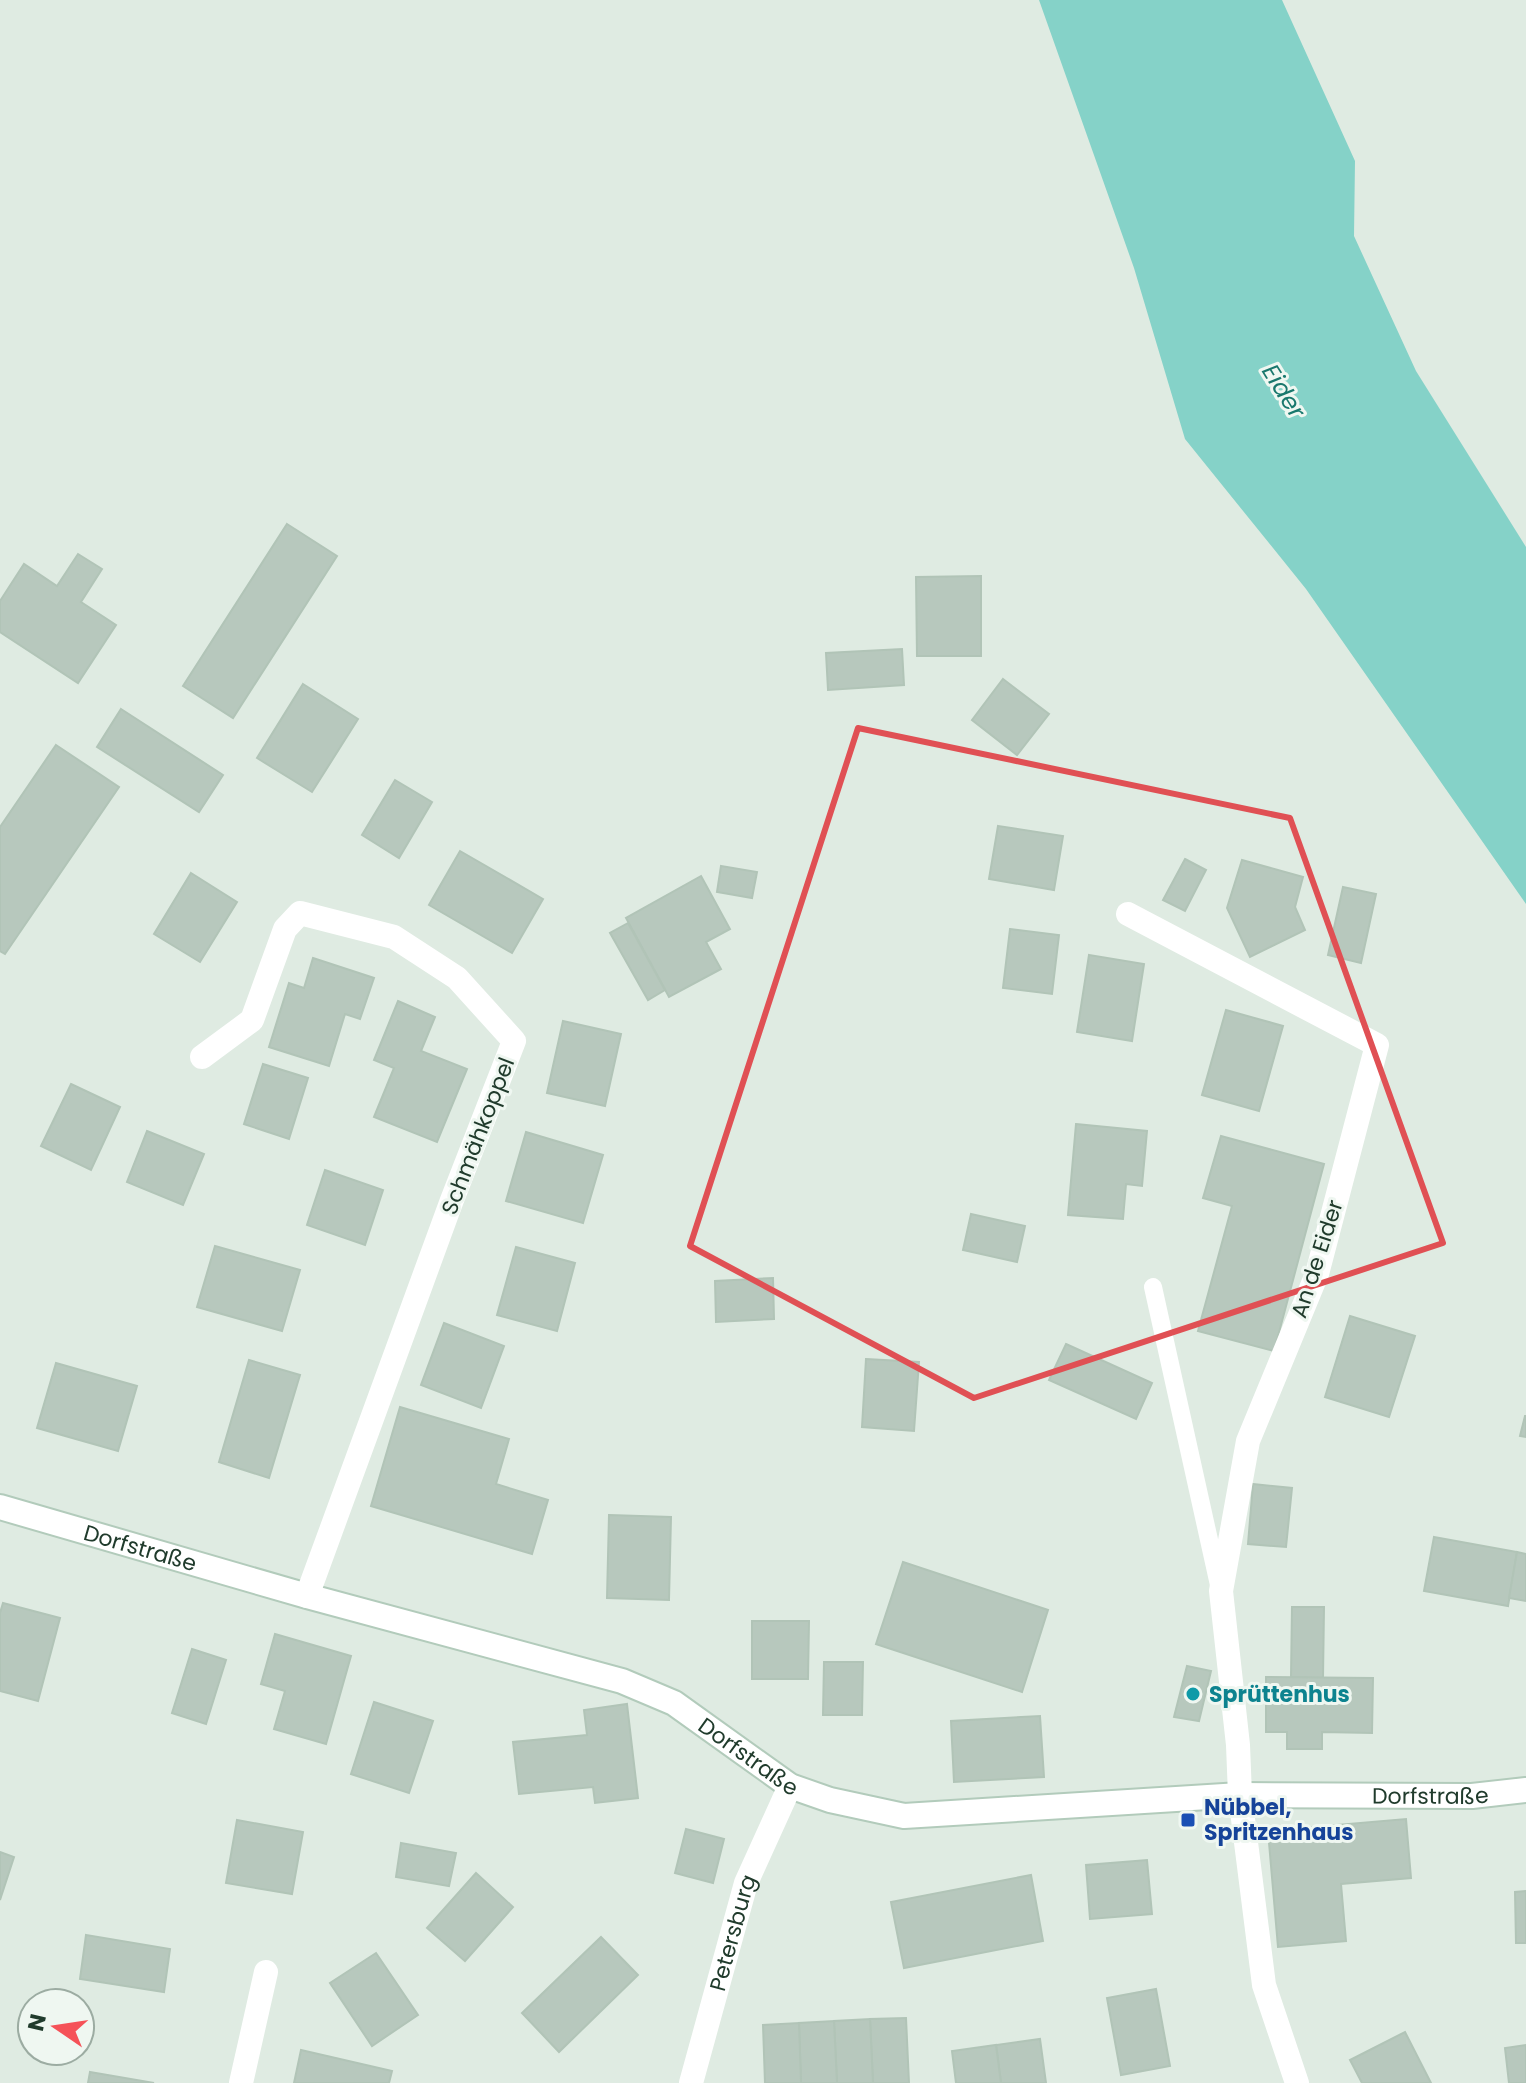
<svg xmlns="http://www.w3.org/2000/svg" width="1526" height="2083" font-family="Poppins,sans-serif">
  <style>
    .water { fill: #85d2c8 }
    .building { fill: #b7c8bd; stroke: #b1c4b7; stroke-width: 2 }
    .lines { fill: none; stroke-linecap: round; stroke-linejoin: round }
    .secondary-casing { stroke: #b2cbbb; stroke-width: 28 }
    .lane { stroke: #fff; stroke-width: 18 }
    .street { stroke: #fff; stroke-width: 24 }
    .secondary { stroke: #fff; stroke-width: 24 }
    .marked { fill: none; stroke: #e05054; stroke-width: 6; stroke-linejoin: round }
    .culture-dot { fill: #0f9aa8; stroke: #eff7f1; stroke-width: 3 }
    .transit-dot { fill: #1a4fb4; stroke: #eff7f1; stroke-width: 3 }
    .labels { text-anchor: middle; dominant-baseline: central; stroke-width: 6; stroke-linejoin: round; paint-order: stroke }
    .street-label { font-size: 22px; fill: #203b2c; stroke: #eff7f1 }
    .culture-label { font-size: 22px; font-weight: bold; fill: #0d838f; stroke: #eff7f1; text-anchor: start }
    .transit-label { font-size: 22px; font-weight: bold; fill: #164399; stroke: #eff7f1; text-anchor: start }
    .water-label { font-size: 24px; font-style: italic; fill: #19786d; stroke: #eff7f1 }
  </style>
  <rect width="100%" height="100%" fill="#dfebe2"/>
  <path class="water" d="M1039 0H1282L1355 161 1354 236 1416 371 1526 547V904L1306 589 1185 439 1134 268Z"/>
  <g class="building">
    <path d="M287 524 337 556 233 718 183 686Z"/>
    <path d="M78 554 102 569 81 602 116 625 78 683 0 632V601L24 564 57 586Z"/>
    <path d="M981 576V656H917L916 577Z"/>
    <path d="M902 649 904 685 828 690 826 653Z"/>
    <path d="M1003 679 1049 714 1017 755 972 720Z"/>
    <path d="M303 684 358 719 312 792 257 758Z"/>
    <path d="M121 709 223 775 199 812 97 747Z"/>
    <path d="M56 745 119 787 5 954 0 951V827Z"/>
    <path d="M395 780 432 802 399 858 362 835Z"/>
    <path d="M998 826 1063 836 1054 890 989 879Z"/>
    <path d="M460 851 543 899 512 953 429 905Z"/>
    <path d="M1185 859 1206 870 1185 911 1163 900Z"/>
    <path d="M1242 860 1303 877 1295 907 1305 930 1250 957 1227 908Z"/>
    <path d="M721 866 757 872 752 898 717 892Z"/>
    <path d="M191 873 237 902 200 962 154 934Z"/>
    <path d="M701 876 730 929 706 942 721 969 669 997 626 918Z"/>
    <path d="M1343 887 1376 894 1361 963 1328 955Z"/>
    <path d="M628 923 665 990 648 1000 610 933Z"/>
    <path d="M1010 929 1059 935 1052 994 1003 988Z"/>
    <path d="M1089 955 1144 964 1132 1041 1077 1032Z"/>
    <path d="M313 958 374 978 360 1019 345 1014 329 1066 269 1047 289 983 304 988Z"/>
    <path d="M398 1001 435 1017 421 1051 467 1069 437 1142 374 1117 394 1068 374 1060Z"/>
    <path d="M1226 1010 1283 1026 1259 1111 1202 1095Z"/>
    <path d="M563 1021 621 1034 605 1106 547 1093Z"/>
    <path d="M263 1064 308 1078 289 1139 244 1124Z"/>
    <path d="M71 1084 120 1107 91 1170 41 1146Z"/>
    <path d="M1076 1124 1147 1131 1142 1186 1126 1184 1123 1219 1068 1215Z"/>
    <path d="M147 1131 204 1154 183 1205 127 1182Z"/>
    <path d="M526 1132 603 1155 583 1223 506 1201Z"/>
    <path d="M1221 1136 1324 1164 1274 1351 1198 1331 1232 1206 1203 1198Z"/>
    <path d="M325 1170 383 1190 365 1245 307 1225Z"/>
    <path d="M971 1214 1025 1226 1017 1262 963 1250Z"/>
    <path d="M215 1246 300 1270 282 1331 197 1307Z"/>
    <path d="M516 1247 575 1263 557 1331 497 1315Z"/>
    <path d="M773 1278 774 1319 716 1322 715 1281Z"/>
    <path d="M1350 1316 1415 1336 1389 1417 1325 1397Z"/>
    <path d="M444 1323 504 1346 481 1408 421 1385Z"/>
    <path d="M1066 1344 1152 1383 1136 1419 1049 1380Z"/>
    <path d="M866 1359 919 1362 914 1431 862 1427Z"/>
    <path d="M249 1360 300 1375 269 1478 219 1462Z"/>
    <path d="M56 1363 137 1386 118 1451 37 1428Z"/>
    <path d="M400 1407 509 1439 496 1484 548 1500 532 1554 371 1506Z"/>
    <path d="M1525 1416H1526V1437L1520 1436Z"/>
    <path d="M1253 1484 1292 1488 1286 1547 1248 1544Z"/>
    <path d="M609 1515 671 1517 669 1600 607 1598Z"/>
    <path d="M1434 1537 1517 1552 1508 1606 1424 1591Z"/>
    <path d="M1517 1552 1526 1554V1601L1509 1598Z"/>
    <path d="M903 1562 1048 1610 1022 1692 876 1644Z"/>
    <path d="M3 1603 60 1618 38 1701 0 1691V1613Z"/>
    <path d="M1292 1607H1324L1323 1678 1291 1677Z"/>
    <path d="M752 1621H809L808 1679H752Z"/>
    <path d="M275 1634 351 1656 326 1744 274 1729 285 1691 261 1684Z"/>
    <path d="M192 1649 226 1660 206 1724 172 1713Z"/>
    <path d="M824 1662H863L862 1715H823Z"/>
    <path d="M1187 1666 1211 1671 1199 1721 1174 1717Z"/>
    <path d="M1266 1677 1373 1678 1372 1733 1322 1732V1749H1287V1732H1266Z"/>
    <path d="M374 1702 433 1721 409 1793 351 1774Z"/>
    <path d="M627 1704 638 1798 595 1803 593 1787 519 1794 513 1742 587 1735 584 1710Z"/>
    <path d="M1040 1716 1044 1777 954 1782 951 1721Z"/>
    <path d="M1406 1819 1411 1878 1341 1884 1346 1941 1278 1947 1268 1831Z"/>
    <path d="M237 1820 303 1832 292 1894 226 1883Z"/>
    <path d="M686 1829 724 1839 713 1883 675 1873Z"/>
    <path d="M401 1843 456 1853 449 1886 396 1877Z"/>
    <path d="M0 1852 14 1857 0 1900Z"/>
    <path d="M1147 1860 1152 1914 1090 1919 1086 1865Z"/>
    <path d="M476 1873 513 1907 465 1961 427 1928Z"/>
    <path d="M1031 1875 1043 1941 904 1968 891 1902Z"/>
    <path d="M1526 1891V1943H1516L1515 1892Z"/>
    <path d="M86 1935 170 1949 164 1992 80 1979Z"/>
    <path d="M601 1937 638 1975 559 2052 522 2013Z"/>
    <path d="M376 1953 418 2015 372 2046 330 1983Z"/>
    <path d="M1156 1989 1170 2066 1121 2075 1107 1998Z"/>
    <path d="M906 2018 909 2083H873L870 2019Z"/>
    <path d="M870 2019 873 2083H837L834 2021Z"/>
    <path d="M834 2021 837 2083H801L799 2023Z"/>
    <path d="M799 2023 801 2083H765L763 2025Z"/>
    <path d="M1405 2032 1431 2083H1362L1350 2060Z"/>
    <path d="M1040 2039 1046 2083H1001L996 2045Z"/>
    <path d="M996 2045 1001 2083H956L952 2051Z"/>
    <path d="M1526 2045V2083H1509L1505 2048Z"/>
    <path d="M301 2050 392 2071 389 2083H294Z"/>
    <path d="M90 2072 154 2083H88Z"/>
  </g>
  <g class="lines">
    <defs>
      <g id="secondary">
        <path id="s2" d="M0 1507 307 1596 622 1681 674 1703 790 1786 830 1800 904 1816 1240 1795 1472 1796 1526 1790"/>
      </g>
    </defs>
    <use href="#secondary" class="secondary-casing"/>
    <path class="lane" d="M1153 1287 1219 1585"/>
    <g class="street">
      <path d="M1128 914 1377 1045 1317 1274 1248 1441 1221 1591 1238 1745 1240 1795 1264 1985 1297 2083"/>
      <path d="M202 1057 252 1020 285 929 300 913 394 937 457 978 514 1041 452 1200 307 1596"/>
      <path d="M241 2083 266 1972"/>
      <path id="s1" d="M691 2083 746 1883 790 1786"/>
    </g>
    <use href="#secondary" class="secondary"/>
  </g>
  <path class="marked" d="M858 728 1290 818 1443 1243 974 1398 690 1246Z"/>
  <circle class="culture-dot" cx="1193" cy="1694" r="8"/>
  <rect class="transit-dot" x="1180" y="1812" width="16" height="16" rx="4"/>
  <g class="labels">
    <g class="street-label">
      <text transform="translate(478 1136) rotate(-69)">Schmähkoppel</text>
      <text transform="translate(1317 1259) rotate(-72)">An de Eider</text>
      <text stroke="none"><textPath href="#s2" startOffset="146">Dorfstraße</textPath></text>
      <text stroke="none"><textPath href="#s2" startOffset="794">Dorfstraße</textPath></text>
      <text stroke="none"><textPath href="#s2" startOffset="1490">Dorfstraße</textPath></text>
      <text stroke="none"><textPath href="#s1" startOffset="156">Petersburg</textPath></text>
    </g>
    <g class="culture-label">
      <text x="1209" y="1694">Sprüttenhus</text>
    </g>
    <g class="transit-label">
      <text x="1204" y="1807">Nübbel,<tspan x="1204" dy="25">Spritzenhaus</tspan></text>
    </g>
    <g class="water-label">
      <text transform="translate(1284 391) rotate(58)">Eider</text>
    </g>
  </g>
  <g transform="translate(56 2027) rotate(283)"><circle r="38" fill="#eff7f1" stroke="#9caca2" stroke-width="2"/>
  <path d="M0-6L14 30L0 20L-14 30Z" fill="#f55258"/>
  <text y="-12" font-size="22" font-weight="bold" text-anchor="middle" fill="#203b2c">N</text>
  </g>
</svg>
